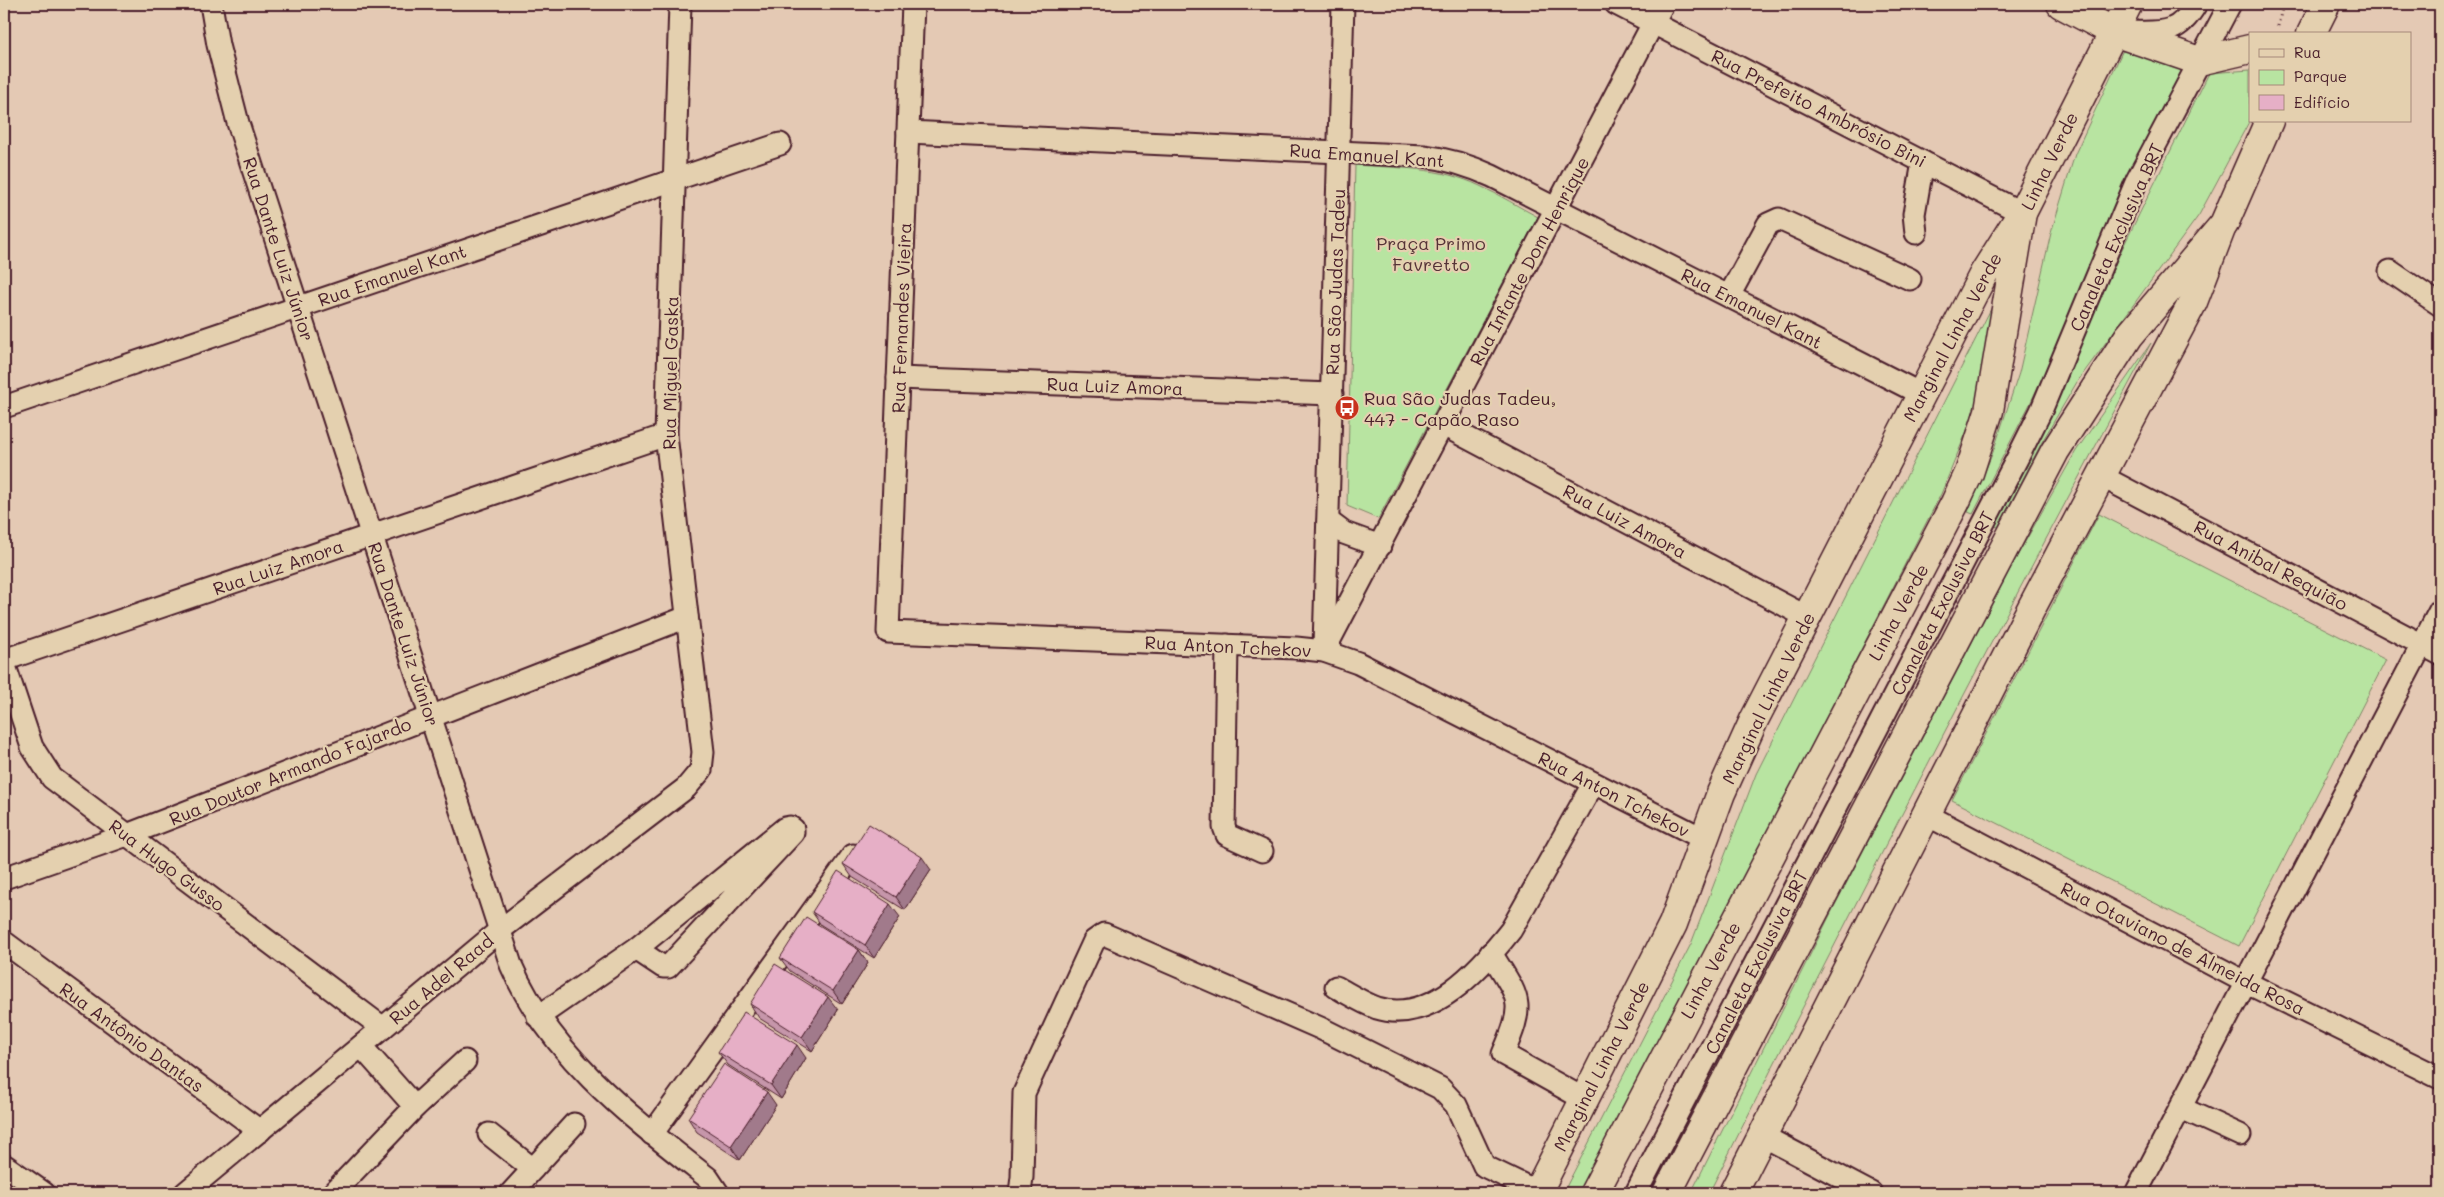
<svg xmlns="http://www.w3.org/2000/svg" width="2444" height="1197" font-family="Mali,sans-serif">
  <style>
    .green { fill: #b8e4a1; stroke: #818266 }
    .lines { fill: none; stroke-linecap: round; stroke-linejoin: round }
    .minor-casing { stroke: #4a1f2b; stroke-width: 25 }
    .major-casing { stroke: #4a1f2b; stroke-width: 31 }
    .highway-casing { stroke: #4a1f2b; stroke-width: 31 }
    .path { stroke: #4a1f2b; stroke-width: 3; stroke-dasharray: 1 4; stroke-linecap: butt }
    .minor { stroke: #e4d0af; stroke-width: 21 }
    .major { stroke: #e4d0af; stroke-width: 28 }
    .highway { stroke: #e4d0af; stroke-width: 28 }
    .wall { fill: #c696aa; stroke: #4a1f2b }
    .shaded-wall { fill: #a17a8b; stroke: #4a1f2b }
    .building { fill: #e6afc6; stroke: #4a1f2b }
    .labels { text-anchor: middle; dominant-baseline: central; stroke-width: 4.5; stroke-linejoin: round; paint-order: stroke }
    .street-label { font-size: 18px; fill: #4a1f2b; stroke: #e4d0af }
    .park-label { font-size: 18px; fill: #553337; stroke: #e4d0af }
    .poi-label { font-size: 18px; fill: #4a1f2b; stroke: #e4d0af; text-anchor: start }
  </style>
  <rect width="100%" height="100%" fill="#e4c9b4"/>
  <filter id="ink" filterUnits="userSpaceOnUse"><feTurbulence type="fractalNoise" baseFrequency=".02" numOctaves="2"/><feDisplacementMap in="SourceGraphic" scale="10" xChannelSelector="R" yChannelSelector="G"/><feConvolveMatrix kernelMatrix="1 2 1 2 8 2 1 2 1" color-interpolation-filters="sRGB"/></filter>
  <g filter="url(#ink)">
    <g class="green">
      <path d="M2126 49 2168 66 2185 70 2030 404 1973 514 1968 512 1993 452 2019 373 2051 233 2075 154 2122 52Z"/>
      <path d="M2250 70V120L2199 215 2077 382 2043 440 1998 527 1992 525 2054 402 2121 251 2209 73Z"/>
      <path d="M1355 165C1397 168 1441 167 1480 186 1500 195 1519 207 1538 217L1378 519 1347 506Z"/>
      <path d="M2006 279 1985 375 1968 428 1941 494 1582 1193H1563L1691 944 1756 774Z"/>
      <path d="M2151 343C1999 624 1852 908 1709 1193H1691L1835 905 2016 558 2076 451Z"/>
      <path d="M2099 514 2386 660 2239 946 1952 800Z"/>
    </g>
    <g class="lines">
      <defs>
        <g id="minor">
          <path d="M211 4 218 45 238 123 511 965C550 1056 632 1118 708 1178L718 1193"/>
          <path d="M913 4 888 632 1296 648 1324 651 1358 663 1704 839"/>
          <path d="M1616 4 2022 213"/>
          <path d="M2127 32C2160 32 2177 37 2196 4"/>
          <path d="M908 132 1424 156C1449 159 1470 166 1492 176L1921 394"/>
          <path d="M1916 233 1914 214 1923 162"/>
          <path d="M2390 271 2440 305"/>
          <path d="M1729 296 1768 224 1779 219 1910 279"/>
          <path d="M898 378 1332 394"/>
          <path d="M4 407 780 144"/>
          <path d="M1443 425 1807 617"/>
          <path d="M2101 476 2440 654"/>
          <path d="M1328 521 1344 533 1380 546"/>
          <path d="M1227 645 1224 827 1227 835 1262 851"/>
          <path d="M1324 646 1343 4"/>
          <path d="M1324 651 1663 4"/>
          <path d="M4 660 666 435"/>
          <path d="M4 663 32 747 52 778 383 1028"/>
          <path d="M1927 815 2247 983 2440 1078"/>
          <path d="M4 878 127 835 687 617"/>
          <path d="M4 942 260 1131"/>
          <path d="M1491 953C1520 1000 1526 1001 1503 1054L1584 1099"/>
          <path d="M1336 987C1349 994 1363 1003 1377 1008 1431 1025 1481 968 1511 930L1593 784"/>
          <path d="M538 1017 636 949 785 828 790 827 793 829V833L668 967H663L636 949"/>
          <path d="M361 1046 415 1107"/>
          <path d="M2181 1108 2240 1135"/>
          <path d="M489 1134 533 1169"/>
          <path d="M652 1134 853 855"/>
          <path d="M1763 1136 1871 1193"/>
          <path d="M4 1165 44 1193"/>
          <path d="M185 1193 500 930 686 788 701 770 703 752 666 435 680 4"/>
          <path d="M333 1193 415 1107 465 1061"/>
          <path d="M511 1193 574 1124"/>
          <path d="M1020 1193 1022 1177 1024 1093 1094 941 1104 934 1320 1028 1440 1088 1456 1105 1484 1166 1538 1192"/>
          <path d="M1636 1193 2019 455 2041 411 2137 180 2230 4"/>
          <path d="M2136 1193 2440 610"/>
        </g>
        <g id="major">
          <path d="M2061 4 2114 32"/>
          <path d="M1537 1193 1673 924 1721 793 1754 720 1984 273 2022 213"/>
          <path d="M1733 1193 2032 607 2193 302 2221 229"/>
        </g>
        <g id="highway">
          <path d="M2114 32 2199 61 2250 49"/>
          <path d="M2311 34 2326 4"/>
          <path d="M1594 1193 1955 503 1969 473 1989 411 2022 213 2128 4"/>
          <path d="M1667 1193 2055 451 2129 336 2224 224 2269 121"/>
        </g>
      </defs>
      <use href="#minor" class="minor-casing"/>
      <use href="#major" class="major-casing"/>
      <use href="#highway" class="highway-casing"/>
      <path class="path" d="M2278 26 2282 8 2288 4"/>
      <use href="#minor" class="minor"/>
      <use href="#major" class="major"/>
      <use href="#highway" class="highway"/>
    </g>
    <g class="wall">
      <path d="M843 864 931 870 905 910 852 877Z"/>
      <path d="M812 912 900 917 874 958 821 925Z"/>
      <path d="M859 950 868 963 842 1004 790 971 780 958Z"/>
      <path d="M750 1004 838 1010 812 1051 759 1018Z"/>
      <path d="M718 1052 806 1058 781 1099 728 1065Z"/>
      <path d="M776 1105 740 1160 697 1132 688 1118Z"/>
    </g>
    <g class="shaded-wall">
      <path d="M922 857 931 870 905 910 896 897Z"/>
      <path d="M890 904 900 917 874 958 865 945Z"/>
      <path d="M859 950 868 963 842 1004 833 991Z"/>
      <path d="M828 997 838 1010 812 1051 802 1037Z"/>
      <path d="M797 1045 806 1058 781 1099 771 1085Z"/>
      <path d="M767 1092 776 1105 740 1160 731 1146Z"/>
    </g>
    <g class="building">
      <path d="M869 824 922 857 896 897 843 864Z"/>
      <path d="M838 871 890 904 865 945 812 912Z"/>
      <path d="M806 917 859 950 833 991 780 958Z"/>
      <path d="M775 964 828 997 802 1037 750 1004Z"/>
      <path d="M744 1012 797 1045 771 1085 718 1052Z"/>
      <path d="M724 1064 767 1092 731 1146 688 1118Z"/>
    </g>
  </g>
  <defs>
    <symbol id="bus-disc" viewBox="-11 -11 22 22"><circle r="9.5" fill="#c8321e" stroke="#e4d0af"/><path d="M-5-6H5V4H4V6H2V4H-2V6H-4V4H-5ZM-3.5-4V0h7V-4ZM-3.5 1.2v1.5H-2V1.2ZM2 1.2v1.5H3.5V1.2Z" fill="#fff"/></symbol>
  </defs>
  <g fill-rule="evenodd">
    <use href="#bus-disc" x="1333" y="394" width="28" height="28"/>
  </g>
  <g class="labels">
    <g class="street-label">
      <text transform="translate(1819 108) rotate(27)">Rua Prefeito Ambrósio Bini</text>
      <text transform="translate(1367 155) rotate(4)">Rua Emanuel Kant</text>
      <text transform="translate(2049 161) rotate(-64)">Linha Verde</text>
      <text transform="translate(2116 237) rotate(-66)">Canaleta Exclusiva BRT</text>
      <text transform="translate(279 249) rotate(72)">Rua Dante Luiz Júnior</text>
      <text transform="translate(1529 261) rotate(-62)">Rua Infante Dom Henrique</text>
      <text transform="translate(392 275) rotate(-19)">Rua Emanuel Kant</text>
      <text transform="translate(1335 282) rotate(-88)">Rua São Judas Tadeu</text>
      <text transform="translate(1752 308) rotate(27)">Rua Emanuel Kant</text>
      <text transform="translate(901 318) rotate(-88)">Rua Fernandes Vieira</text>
      <text transform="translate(1952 337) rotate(-62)">Marginal Linha Verde</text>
      <text transform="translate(670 373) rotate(-89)">Rua Miguel Gaska</text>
      <text transform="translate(1115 386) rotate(2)">Rua Luiz Amora</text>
      <text transform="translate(1625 521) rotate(28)">Rua Luiz Amora</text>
      <text transform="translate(2271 565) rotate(28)">Rua Anibal Requião</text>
      <text transform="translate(278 567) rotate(-19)">Rua Luiz Amora</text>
      <text transform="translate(1942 603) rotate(-63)">Canaleta Exclusiva BRT</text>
      <text transform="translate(1898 612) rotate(-62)">Linha Verde</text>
      <text transform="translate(404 634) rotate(72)">Rua Dante Luiz Júnior</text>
      <text transform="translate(1228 646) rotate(3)">Rua Anton Tchekov</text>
      <text transform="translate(1768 698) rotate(-64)">Marginal Linha Verde</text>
      <text transform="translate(290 771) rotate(-22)">Rua Doutor Armando Fajardo</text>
      <text transform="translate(1614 794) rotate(27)">Rua Anton Tchekov</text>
      <text transform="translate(167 865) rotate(37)">Rua Hugo Gusso</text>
      <text transform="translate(2183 948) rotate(27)">Rua Otaviano de Almeida Rosa</text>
      <text transform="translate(1756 962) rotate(-63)">Canaleta Exclusiva BRT</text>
      <text transform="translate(1710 970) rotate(-62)">Linha Verde</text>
      <text transform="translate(441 979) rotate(-40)">Rua Adel Raad</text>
      <text transform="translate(132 1037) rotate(36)">Rua Antônio Dantas</text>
      <text transform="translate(1601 1066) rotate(-63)">Marginal Linha Verde</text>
    </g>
    <g class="park-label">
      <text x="1431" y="243">Praça Primo<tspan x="1431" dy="21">Favretto</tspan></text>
    </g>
    <g class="poi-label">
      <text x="1364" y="398">Rua São Judas Tadeu,<tspan x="1364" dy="21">447 - Capão Raso</tspan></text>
    </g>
  </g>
  <rect width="2444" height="1197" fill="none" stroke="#e4d0af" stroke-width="20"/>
  <rect x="10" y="10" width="2424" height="1177" fill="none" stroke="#4a1f2b" stroke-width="2" filter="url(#ink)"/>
  <rect x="2249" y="32" width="162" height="90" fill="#e4d0af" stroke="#a6897a"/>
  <rect x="2259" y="49" width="25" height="8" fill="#e4d0af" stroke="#a6897a"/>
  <text x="2294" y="58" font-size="15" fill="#4a1f2b">Rua</text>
  <rect x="2259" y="70" width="25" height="15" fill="#b8e4a1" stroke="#a6897a"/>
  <text x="2294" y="82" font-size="15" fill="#4a1f2b">Parque</text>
  <rect x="2259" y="95" width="25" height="15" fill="#e6afc6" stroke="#a6897a"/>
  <text x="2294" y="108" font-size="15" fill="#4a1f2b">Edifício</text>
</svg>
